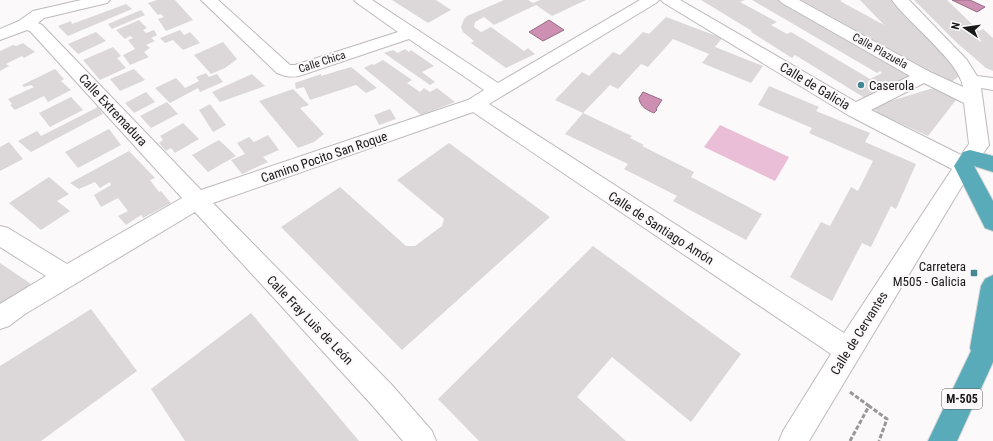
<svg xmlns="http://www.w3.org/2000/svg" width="993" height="441" font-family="'Roboto Condensed',sans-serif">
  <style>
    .green { fill: #eabed6 }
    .water { fill: #cd8fb2; stroke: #976c84 }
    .building { fill: #dcd8da }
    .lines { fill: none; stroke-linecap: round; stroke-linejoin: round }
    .minor-casing { stroke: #bdbabb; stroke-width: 2 }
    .trunk-casing { stroke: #d6d6d6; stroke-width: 2 }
    .path { stroke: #999697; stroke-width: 3; stroke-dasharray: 4.5 2; stroke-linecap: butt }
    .minor { fill: #fff; fill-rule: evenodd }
    .trunk { fill: #5aabba; fill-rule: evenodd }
    .poi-dot { fill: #438796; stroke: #fcf9fa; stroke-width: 1.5 }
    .labels { text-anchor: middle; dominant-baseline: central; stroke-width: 4; stroke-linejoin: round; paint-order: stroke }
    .far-street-label { font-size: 11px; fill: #1a191a; stroke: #fcf9fa }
    .shield { fill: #fcf9fa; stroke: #5e5c5d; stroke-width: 1 }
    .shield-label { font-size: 12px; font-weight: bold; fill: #1a191a }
    .poi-label { font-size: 13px; fill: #1a191a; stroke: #fcf9fa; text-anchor: start }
    .street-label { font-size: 13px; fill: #1a191a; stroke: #fcf9fa }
  </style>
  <rect width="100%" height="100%" fill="#fcf9fa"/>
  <path class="green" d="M720 125 789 157 775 181 704 147Z"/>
  <g class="water">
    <path d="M952 0H970L985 7 977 12Z"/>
    <path d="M549 20 564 30 543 41 529 32Z"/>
    <path d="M643 92 662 100 656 109 657 110 654 113C647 110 640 107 639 98Z"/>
  </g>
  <g class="building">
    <path d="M157 0H175L193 20 166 31 158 19 164 17 161 14 158 15 148 3Z"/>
    <path d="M392 0H436L451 10 428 23Z"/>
    <path d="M504 0H528L533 3 540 0H586L552 16 536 5 494 25 484 17 475 22 474 27 481 32 491 27 524 51 528 48 535 54 506 68 471 43 474 41 463 32 461 27 464 19 467 16Z"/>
    <path d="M701 0H745L740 2 777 22 771 25 787 34 791 32 870 79 882 73 880 71 877 73 752 0H785L911 76 868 100 795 55 792 58 751 32 752 31Z"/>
    <path d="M801 0H842L840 1 884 25 860 0H895L960 68 961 75 951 82Z"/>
    <path d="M914 0H947L979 31 983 29 993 38V71L986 68 956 42Z"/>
    <path d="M126 4 132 9 68 36 58 26 71 21 72 24Z"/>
    <path d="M141 10 145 15 112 29 108 24Z"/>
    <path d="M666 17 722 38 715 47 763 66 751 83 702 63 709 54 673 39 648 67 641 64 618 89 610 85 583 113 555 100 582 72 589 76 613 52 620 55 643 32 649 34Z"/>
    <path d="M139 20 147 28 143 30 146 33 154 30 157 35 151 38 155 41 146 45 150 48 144 52 149 57 130 65 123 55 135 49 128 40 133 38 130 36 125 39 116 30Z"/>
    <path d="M180 30 184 35 190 32 200 43 183 50 173 40 165 43 160 38Z"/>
    <path d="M96 32 106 41 78 54 68 44Z"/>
    <path d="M223 42 237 59 225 68 211 74 194 55Z"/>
    <path d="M23 43 35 52 24 58 22 56 6 64 9 66 0 71V51L13 45 16 46Z"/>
    <path d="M113 47 121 56 117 58 126 68 100 80 83 60Z"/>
    <path d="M405 49 409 52 411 50 434 66 422 72 435 82 430 85 384 53 393 50 398 53Z"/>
    <path d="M383 60 412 80 407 83 420 92 424 88 430 92 437 88 455 102 421 115 364 68 372 64 374 65Z"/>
    <path d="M351 67 377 88 366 93 356 85 310 100 304 87 296 89 295 83 321 74V76Z"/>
    <path d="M55 69 64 79 61 81 71 90 48 102 44 96 15 110 10 105 12 104 8 99 34 87 31 85 24 87 22 85Z"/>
    <path d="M134 69 145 80 120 91 110 79Z"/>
    <path d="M206 73 209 77 217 74 223 82 200 92 198 88 170 103 155 88 176 78 185 88 199 81 196 77Z"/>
    <path d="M252 74 265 86 220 102 212 92Z"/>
    <path d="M769 86 819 107 816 111 870 133 865 142 916 164 896 209 891 206 871 247 862 243 832 301 790 277 821 222 830 226 851 187 858 191 873 161 809 133 812 128 758 105Z"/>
    <path d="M940 86 959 96 928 136 878 113 874 109V106Z"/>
    <path d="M293 89 309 105 300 108 324 134 314 142 298 148 259 101Z"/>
    <path d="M146 92 155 102 134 113 125 103Z"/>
    <path d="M71 97 83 110 50 127 39 113Z"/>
    <path d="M167 102 178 114 151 128 140 116Z"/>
    <path d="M210 104 226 125 213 132 199 110Z"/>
    <path d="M98 107 103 114 31 152 18 141 37 131 41 136Z"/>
    <path d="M390 109 396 119 379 125 374 115Z"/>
    <path d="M583 113 632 136 630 138 644 145 642 146 694 172 691 177 762 214 746 240 673 201 677 196 624 169 628 164 565 134Z"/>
    <path d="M183 123 199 139 175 153 171 148 166 151 159 143 163 140 160 136Z"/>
    <path d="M109 129 121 145 78 168 65 152Z"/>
    <path d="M268 135 279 150 263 157 268 162 242 174 231 160 245 154 237 143 249 137 254 142Z"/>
    <path d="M219 140 236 156 208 172 192 155Z"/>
    <path d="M9 142 23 159 0 171V147Z"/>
    <path d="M449 143 550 217 402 350 281 227 340 187 406 246H415L442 226 444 219 397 180Z"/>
    <path d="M129 151 155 178 150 180 159 192 161 191 171 203 143 218 141 215 126 225 118 216 128 211 118 198 101 207 94 195 111 185 110 182 100 188 95 182 79 189 70 183Z"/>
    <path d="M49 177 69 194 57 201 70 211 41 230 9 203Z"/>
    <path d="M593 246 741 354 691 422 612 357 577 397 626 441H479L438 399Z"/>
    <path d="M0 263 31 284 3 306 0 304Z"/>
    <path d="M91 309 137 371 41 441H0V366Z"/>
    <path d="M251 313 359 441H185L151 389Z"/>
  </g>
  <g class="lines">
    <defs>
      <path id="minor" d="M81 0H110L107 3 44 18 38 23 42 25 201 190 438 110 468 100 484 90 409 39 302 75C293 78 286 77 277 73L201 0H218L290 65H295L398 32 357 3 354 0H372L498 83 640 0H659L656 3 489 104 844 333 952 169 848 115 664 3 661 0H680L856 102 910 76 782 3 779 0H799L930 72 963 87C960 62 908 23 892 0H909L967 60 977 76 993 78V90L981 88 989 145 977 162 973 164 974 166 809 441H779L783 431 831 354 473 112 213 203 391 384 432 431 436 441H403L371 404 195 212 25 314 9 326 0 329V304L46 276 0 247V226L8 228 67 264 182 198 30 31 27 30 0 40V29L19 21 33 11ZM924 83 964 103 969 144 961 155 871 110Z"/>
      <g id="trunk">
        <path d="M970 150 993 156V172L974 166 993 201V231L985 228 954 166 963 152Z"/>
        <path d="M993 275V362L957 441H928L971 351 970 348 981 286 985 279Z"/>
      </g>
    </defs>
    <use href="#minor" class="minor-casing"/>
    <use href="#trunk" class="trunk-casing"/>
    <g class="path">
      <path d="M850 392 869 406"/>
      <path d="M850 441 869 406 887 419 879 441"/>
    </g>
    <use href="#minor" class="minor"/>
    <use href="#trunk" class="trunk"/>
  </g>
  <g class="poi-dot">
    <circle cx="861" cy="85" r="4"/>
    <rect x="970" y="269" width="8" height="8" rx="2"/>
  </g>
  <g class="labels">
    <g class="far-street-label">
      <text transform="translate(880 51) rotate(29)">Calle Plazuela</text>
      <text transform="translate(322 62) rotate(-18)">Calle Chica</text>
    </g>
    <rect class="shield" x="942" y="389" width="40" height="20" rx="3"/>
    <g class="shield-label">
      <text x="962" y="399">M-505</text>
    </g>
    <g class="poi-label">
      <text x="869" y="85">Caserola</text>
      <text x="966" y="266" text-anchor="end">Carretera<tspan x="966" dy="15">M505 - Galicia</tspan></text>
    </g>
    <g class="street-label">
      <text transform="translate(815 86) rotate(31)">Calle de Galicia</text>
      <text transform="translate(113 110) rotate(47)">Calle Extremadura</text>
      <text transform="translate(324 157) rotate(-19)">Camino Pocito San Roque</text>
      <text transform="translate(661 228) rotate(33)">Calle de Santiago Amón</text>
      <text transform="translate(310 320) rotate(46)">Calle Fray Luis de León</text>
      <text transform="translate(859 333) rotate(-58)">Calle de Cervantes</text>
    </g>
  </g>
  <g transform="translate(965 28) rotate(283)" stroke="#fcf9fa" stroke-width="3" paint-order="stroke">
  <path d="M0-3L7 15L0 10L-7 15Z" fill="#1a191a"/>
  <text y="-6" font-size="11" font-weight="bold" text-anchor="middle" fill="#1a191a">N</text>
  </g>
</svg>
